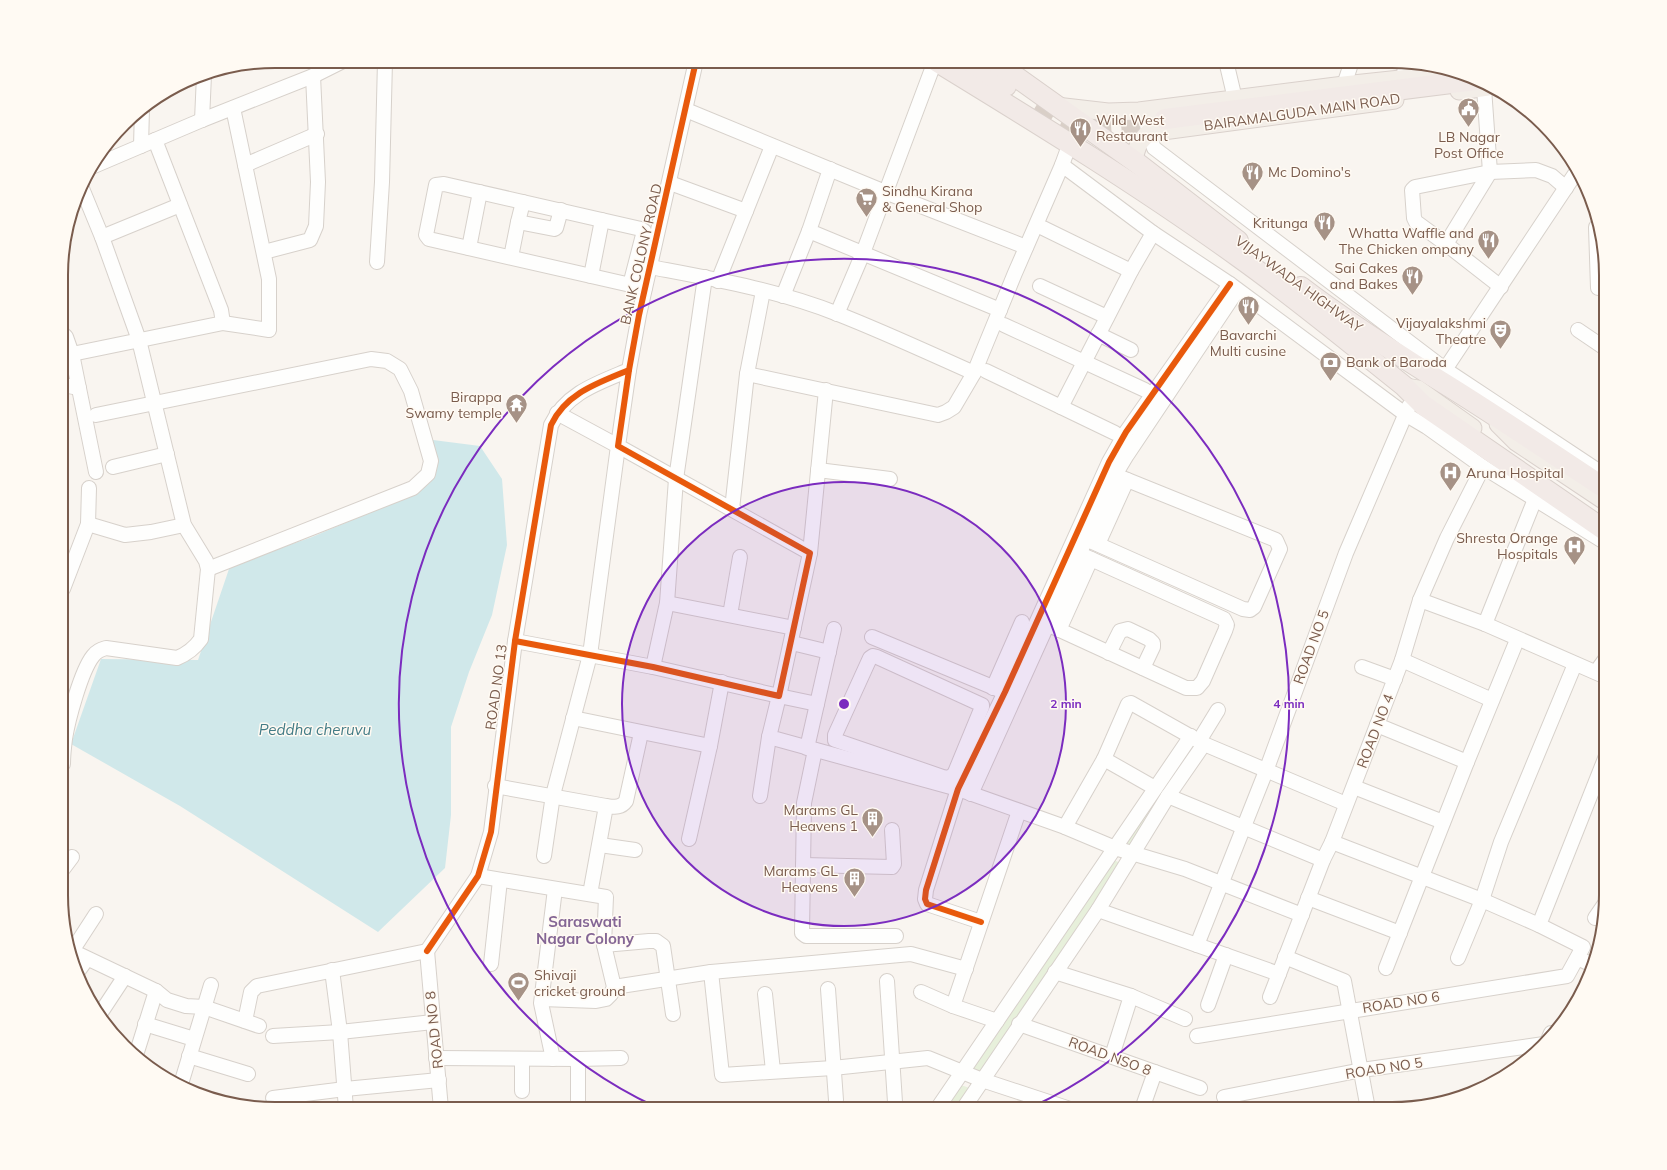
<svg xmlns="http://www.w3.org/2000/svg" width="1667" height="1170" font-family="Mulish,sans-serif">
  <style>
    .green { fill: #e7f0db }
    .water { fill: #d0e8ea }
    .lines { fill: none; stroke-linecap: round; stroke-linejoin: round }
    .highway-tunnel { stroke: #d9cfc7; stroke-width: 20; stroke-dasharray: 20 10; stroke-linecap: butt }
    .minor-casing { stroke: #d7d1cb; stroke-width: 16 }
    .major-casing { stroke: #dad1cc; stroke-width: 19 }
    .highway-casing { stroke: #dad1cc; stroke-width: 22 }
    .minor { stroke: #fefefd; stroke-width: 14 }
    .major { stroke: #f3eee8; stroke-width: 17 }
    .highway { stroke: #f2eae7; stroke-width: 20 }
    .cycleway-casing { stroke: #fffaf3; stroke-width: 8 }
    .cycleway { stroke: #e8590c; stroke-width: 6 }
    .ring { fill: none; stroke: #7b2cbf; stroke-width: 2 }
    .labels { text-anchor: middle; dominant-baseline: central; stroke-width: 3; stroke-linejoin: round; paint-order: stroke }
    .street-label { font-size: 14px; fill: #7a5c4d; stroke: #fffaf3 }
    .poi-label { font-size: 14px; fill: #7a5c4d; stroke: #fffaf3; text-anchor: end }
    .water-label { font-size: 15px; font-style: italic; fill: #437c86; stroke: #fffaf3 }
    .neighbourhood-label { font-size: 15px; font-weight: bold; fill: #846695; stroke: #fffaf3 }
    .rim { fill: none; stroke: #7a5c4d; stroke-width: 2 }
    .centre { fill: #7b2cbf; stroke: #fffaf3; stroke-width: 2 }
    .ring-label { font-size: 12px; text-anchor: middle; font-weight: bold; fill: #7b2cbf; stroke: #fffaf3; stroke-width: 3; stroke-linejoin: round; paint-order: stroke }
  </style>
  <rect width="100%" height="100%" fill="#f9f5f0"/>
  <g class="green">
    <path d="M1184 753 1191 757 1132 846 1125 842Z"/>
    <path d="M1116 861 1120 863V869L980 1075 971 1069 1110 862Z"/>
    <path d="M960 1086H964L969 1088 958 1109H945Z"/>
  </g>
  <path class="water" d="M433 440 480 446 502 479 507 545 492 615 469 672 451 727V815L445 868 378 932 180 806 71 744 101 659 198 660 230 566 312 537 416 493Z"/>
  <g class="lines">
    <path class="highway-tunnel" d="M1036 106C1046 112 1055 119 1066 123 1098 132 1132 123 1165 119"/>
    <defs>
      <g id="minor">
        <path d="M1226 61 1235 99"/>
        <path d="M1404 78 1405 61"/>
        <path d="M1344 85 1352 61"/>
        <path d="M1484 88 1490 172 1446 244 1501 287"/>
        <path d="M686 110 885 192 1026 247"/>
        <path d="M1146 111 1148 133 1154 148 1446 370 1606 476"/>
        <path d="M202 120 204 75"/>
        <path d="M141 146 142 109"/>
        <path d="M245 165 317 134"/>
        <path d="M1062 165 1153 233 1230 284 1405 414 1427 427 1483 467 1606 543"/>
        <path d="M94 166 202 120 313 76 343 61"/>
        <path d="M830 169 809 231 1000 310"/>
        <path d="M670 183 746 211"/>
        <path d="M523 202 518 222 554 229 556 228 561 210"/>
        <path d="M1596 227 1598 288"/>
        <path d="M1043 228 1131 271"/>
        <path d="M102 237 180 205"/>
        <path d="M1446 244 1416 222 1414 218 1412 190 1415 187 1490 172 1536 170 1552 176 1566 188"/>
        <path d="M469 248 480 192"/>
        <path d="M264 252 310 240 316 226 318 182 313 76"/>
        <path d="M511 257 518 222"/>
        <path d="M377 262 382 182 385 61"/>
        <path d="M650 267C713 279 778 290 838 314 884 332 929 353 974 373"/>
        <path d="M591 276 602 220"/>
        <path d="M718 281 772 146"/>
        <path d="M630 285 644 231 641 229 444 184 436 185 426 235 429 239 635 286 645 288"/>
        <path d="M1040 286 1107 317"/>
        <path d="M783 296 809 231"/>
        <path d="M837 314 863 253 935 61"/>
        <path d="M223 323 269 330V279L233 108"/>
        <path d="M1004 325 1145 390"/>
        <path d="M1578 330 1606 349"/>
        <path d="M63 334 66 337 72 354 96 472"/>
        <path d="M1098 334 1131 350"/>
        <path d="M72 354 223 323 221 310 155 140"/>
        <path d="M986 371 1061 407 1131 271 1153 233"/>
        <path d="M747 374 938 415 946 412 954 407 974 373 1015 273 1062 165 1070 143"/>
        <path d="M1440 377 1577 171"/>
        <path d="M63 385 79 388"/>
        <path d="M1061 407 1115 433"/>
        <path d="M96 415 371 359 387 361 400 369 411 391 431 461 428 474 413 488 208 569"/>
        <path d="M113 467 167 454"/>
        <path d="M818 470 890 479"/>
        <path d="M732 509 747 374 763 291"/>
        <path d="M88 524 125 535 151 532 184 525"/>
        <path d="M1079 536 1243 609 1250 610 1254 607 1280 549 1276 540 1115 475"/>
        <path d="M1098 544 1127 480"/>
        <path d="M810 553 826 390"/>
        <path d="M63 589 88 524 89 488"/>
        <path d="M1420 600 1485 624 1606 677"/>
        <path d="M667 603 794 628"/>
        <path d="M730 615 740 557"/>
        <path d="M1040 621 1186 688H1197L1203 681 1225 631 1227 625 1224 619 1080 554"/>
        <path d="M1485 624 1535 499"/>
        <path d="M1059 630 1091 559"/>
        <path d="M872 637 1014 696"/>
        <path d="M515 641 653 667 779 696 810 553 618 446 629 370"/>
        <path d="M792 643 829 652"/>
        <path d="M1109 653 1120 631 1128 629 1149 639 1153 643V647L1143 668"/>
        <path d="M1402 660 1492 700"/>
        <path d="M653 667 667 603 676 479 705 277"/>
        <path d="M1362 667 1395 679"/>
        <path d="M1596 672 1606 658"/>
        <path d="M993 688 1022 622"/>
        <path d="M817 704 779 696 769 737 958 789 1065 827 1115 848 1185 869 1302 915"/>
        <path d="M573 718 710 746"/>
        <path d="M1377 725 1467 762"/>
        <path d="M1199 741 1218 710"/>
        <path d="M807 748 834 629"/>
        <path d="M815 750 804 803 802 933 806 936H896"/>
        <path d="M1104 759 1128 704 1131 703 1204 744 1346 804"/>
        <path d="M63 764C63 756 64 747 65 739 68 720 81 671 93 656 97 651 100 650 106 648L177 658C187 654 194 649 201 639L208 569 206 561 184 525 139 340 102 237 81 186"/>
        <path d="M956 770 982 707V705L877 657 873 656 870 658 835 735V740L946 778C952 777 954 775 956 770L974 777"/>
        <path d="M495 786 606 806"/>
        <path d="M1354 787 1443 822"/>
        <path d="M971 794 1115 475 1127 455 1236 292"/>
        <path d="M760 796 769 737"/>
        <path d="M1168 796 1323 860"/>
        <path d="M1065 827 1104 759 1155 788"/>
        <path d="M689 839 710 746 722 682"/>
        <path d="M600 845 635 850"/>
        <path d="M544 856 553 795 590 655 618 446 557 413"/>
        <path d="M803 865 892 867 894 864 892 830"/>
        <path d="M63 869 72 857"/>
        <path d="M478 876 606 897 604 945 614 987 611 994 606 999 596 1001 542 999"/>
        <path d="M590 894 606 806C615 807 621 808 626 801L641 733"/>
        <path d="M1308 898 1400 933"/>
        <path d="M1098 910 1279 974"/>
        <path d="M1595 918 1606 902"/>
        <path d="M981 922 927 904 925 899 926 890 958 789 1005 692 1109 462 1126 432 1230 284"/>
        <path d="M1539 925 1606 756"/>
        <path d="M604 945 649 941H656L663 946 673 1014"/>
        <path d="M1197 945 1266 771 1346 553 1409 406"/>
        <path d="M72 951 156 991 167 1000 186 1006 204 1007 259 1026"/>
        <path d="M72 951 96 914"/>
        <path d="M427 951 478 876 491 832 515 641 551 425C566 393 598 383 629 370L639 315 696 61"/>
        <path d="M427 951 441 1109"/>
        <path d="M1285 957 1344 981 1368 1109"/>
        <path d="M1458 958 1482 900 1501 842 1575 664"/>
        <path d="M1578 958 1594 966"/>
        <path d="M491 964 500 880"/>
        <path d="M1386 968 1467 762 1517 640"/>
        <path d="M79 970 87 959"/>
        <path d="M332 970 340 1032 346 1109"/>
        <path d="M711 972 722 1075 833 1068 928 1058 982 1080 1070 1109"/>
        <path d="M1055 972 1131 996 1185 1019"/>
        <path d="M887 981 895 1102"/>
        <path d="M614 987 711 972 911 954 966 969"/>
        <path d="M828 989 836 1100"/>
        <path d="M921 992 953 1006"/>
        <path d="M765 994 773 1071"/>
        <path d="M1270 997 1323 860 1332 842 1402 660 1420 600 1447 538 1483 467"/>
        <path d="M1208 1005 1226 955"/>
        <path d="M100 1014 125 976"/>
        <path d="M245 1021 251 992 257 986 427 951"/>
        <path d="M997 1021 953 1006 1019 811"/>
        <path d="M145 1024 194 1039"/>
        <path d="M1019 1024 1200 1088"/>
        <path d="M273 1036 340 1032 433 1022"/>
        <path d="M1197 1036 1567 976 1583 947 1539 925 1482 900 1332 842"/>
        <path d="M1548 1040 1551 1033 1553 1034"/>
        <path d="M136 1055 156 991"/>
        <path d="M189 1056 248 1074"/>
        <path d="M1112 1056 1131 996"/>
        <path d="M436 1058 578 1059 621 1058"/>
        <path d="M553 1059 541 1003 555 889"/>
        <path d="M578 1059V1102"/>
        <path d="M181 1084 211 985"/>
        <path d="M522 1091V1059"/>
        <path d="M1224 1097 1362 1070 1544 1044"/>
        <path d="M273 1098 345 1089 439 1080"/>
        <path d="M937 1109 1191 736"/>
        <path d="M963 1109 1098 910 1168 796 1204 744"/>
        <path d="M1142 1109 1155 1072"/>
      </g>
      <g id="major">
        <path d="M1459 91 1488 87"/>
        <path d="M1056 106 1108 112 1139 111 1344 85 1457 73"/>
        <path d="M1133 160 1139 143 1148 133 1395 100"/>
        <path d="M1406 387 1418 389 1473 428"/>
        <path d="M1498 424 1516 442 1606 502"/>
      </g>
      <g id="highway">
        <path d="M936 61C1039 124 1142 187 1240 258 1296 298 1350 343 1404 386L1423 405 1606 531"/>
        <path d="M970 61 1006 86"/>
        <path d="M994 61 1137 163 1238 241"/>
        <path d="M1165 119 1475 80"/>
        <path d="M1301 287C1344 320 1391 350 1437 379 1494 414 1550 452 1606 489"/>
      </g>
    </defs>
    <use href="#minor" class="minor-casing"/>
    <use href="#major" class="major-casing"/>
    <use href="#highway" class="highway-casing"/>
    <use href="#minor" class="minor"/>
    <use href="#major" class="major"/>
    <use href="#highway" class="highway"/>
    <defs>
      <g id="cycleway">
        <path d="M515 641 653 667 779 696 810 553 618 446 629 370"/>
        <path d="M981 922 927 904 925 899 926 890 958 789 1005 692 1109 462 1126 432 1230 284"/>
        <path d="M427 951 478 876 491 832 515 641 551 425C566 393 598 383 629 370L639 315 696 61"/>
      </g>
    </defs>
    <use href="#cycleway" class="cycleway-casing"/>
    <use href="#cycleway" class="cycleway"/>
  </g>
  <circle cx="844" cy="704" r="222" fill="#7b2cbf" fill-opacity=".12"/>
  <g class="ring">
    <circle cx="844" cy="704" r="222"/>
    <path d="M656 1107A445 445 0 1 1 1032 1107"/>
  </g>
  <defs>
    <symbol id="civic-pin" viewBox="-11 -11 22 30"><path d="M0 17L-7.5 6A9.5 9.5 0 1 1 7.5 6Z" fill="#a69286" stroke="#fffaf3"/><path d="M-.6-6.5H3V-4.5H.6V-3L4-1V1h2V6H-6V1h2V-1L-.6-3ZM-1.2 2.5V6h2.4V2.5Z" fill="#fff"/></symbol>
    <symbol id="restaurant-pin" viewBox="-11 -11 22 30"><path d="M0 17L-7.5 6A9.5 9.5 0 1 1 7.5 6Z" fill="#a69286" stroke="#fffaf3"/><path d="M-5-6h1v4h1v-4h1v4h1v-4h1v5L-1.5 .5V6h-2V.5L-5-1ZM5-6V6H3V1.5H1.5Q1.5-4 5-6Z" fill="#fff"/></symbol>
    <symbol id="supermarket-pin" viewBox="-11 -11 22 30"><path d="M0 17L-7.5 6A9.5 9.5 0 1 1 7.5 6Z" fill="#a69286" stroke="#fffaf3"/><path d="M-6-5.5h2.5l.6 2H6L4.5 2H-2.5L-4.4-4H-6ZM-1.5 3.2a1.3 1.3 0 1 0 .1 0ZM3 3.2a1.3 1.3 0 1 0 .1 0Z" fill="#fff"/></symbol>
    <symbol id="theatre-pin" viewBox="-11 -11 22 30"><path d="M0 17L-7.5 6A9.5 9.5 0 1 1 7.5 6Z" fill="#a69286" stroke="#fffaf3"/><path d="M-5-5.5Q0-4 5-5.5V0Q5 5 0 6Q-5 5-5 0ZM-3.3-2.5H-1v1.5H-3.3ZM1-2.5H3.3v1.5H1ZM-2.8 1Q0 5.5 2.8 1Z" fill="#fff"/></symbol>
    <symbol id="bank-pin" viewBox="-11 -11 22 30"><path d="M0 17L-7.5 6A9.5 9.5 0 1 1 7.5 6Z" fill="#a69286" stroke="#fffaf3"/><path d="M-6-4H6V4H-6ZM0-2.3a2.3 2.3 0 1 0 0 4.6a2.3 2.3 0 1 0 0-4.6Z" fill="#fff"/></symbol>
    <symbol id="temple-pin" viewBox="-11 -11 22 30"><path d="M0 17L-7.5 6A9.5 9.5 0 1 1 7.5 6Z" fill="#a69286" stroke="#fffaf3"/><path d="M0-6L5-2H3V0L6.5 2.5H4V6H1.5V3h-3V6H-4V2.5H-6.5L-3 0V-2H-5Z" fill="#fff"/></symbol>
    <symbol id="hospital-pin" viewBox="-11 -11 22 30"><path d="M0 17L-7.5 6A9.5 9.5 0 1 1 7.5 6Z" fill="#a69286" stroke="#fffaf3"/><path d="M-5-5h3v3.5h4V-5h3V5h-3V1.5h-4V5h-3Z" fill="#fff"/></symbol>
    <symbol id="building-pin" viewBox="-11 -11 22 30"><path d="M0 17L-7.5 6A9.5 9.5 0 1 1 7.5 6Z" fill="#a69286" stroke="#fffaf3"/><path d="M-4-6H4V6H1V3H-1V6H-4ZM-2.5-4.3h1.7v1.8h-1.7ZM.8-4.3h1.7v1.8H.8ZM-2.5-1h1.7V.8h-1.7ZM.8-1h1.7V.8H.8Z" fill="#fff"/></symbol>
    <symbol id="stadium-pin" viewBox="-11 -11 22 30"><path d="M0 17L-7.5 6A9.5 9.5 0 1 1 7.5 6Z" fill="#a69286" stroke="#fffaf3"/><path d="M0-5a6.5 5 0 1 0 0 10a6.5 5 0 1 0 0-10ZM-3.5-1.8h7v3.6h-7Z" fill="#fff"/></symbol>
  </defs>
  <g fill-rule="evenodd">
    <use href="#civic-pin" x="1456" y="96" width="25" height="34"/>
    <use href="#restaurant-pin" x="1068" y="116" width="25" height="34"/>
    <use href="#restaurant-pin" x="1240" y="160" width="25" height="34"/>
    <use href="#supermarket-pin" x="854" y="186" width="25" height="34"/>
    <use href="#restaurant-pin" x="1312" y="210" width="25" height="34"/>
    <use href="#restaurant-pin" x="1476" y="228" width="25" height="34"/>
    <use href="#restaurant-pin" x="1400" y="264" width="25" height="34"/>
    <use href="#restaurant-pin" x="1236" y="294" width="25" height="34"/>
    <use href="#theatre-pin" x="1488" y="318" width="25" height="34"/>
    <use href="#bank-pin" x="1318" y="350" width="25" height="34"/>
    <use href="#temple-pin" x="504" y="392" width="25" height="34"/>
    <use href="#hospital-pin" x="1438" y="460" width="25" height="34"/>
    <use href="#hospital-pin" x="1562" y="534" width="25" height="34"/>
    <use href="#building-pin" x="860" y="806" width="25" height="34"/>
    <use href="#building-pin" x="842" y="866" width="25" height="34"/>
    <use href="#stadium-pin" x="506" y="970" width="25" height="34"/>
  </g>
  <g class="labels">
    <g class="street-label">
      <text transform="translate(1302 112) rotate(-8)">BAIRAMALGUDA MAIN ROAD</text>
      <text transform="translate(641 254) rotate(-77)">BANK COLONY ROAD</text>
      <text transform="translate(1299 284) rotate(36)">VIJAYWADA HIGHWAY</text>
      <text transform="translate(1311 647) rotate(-70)">ROAD NO 5</text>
      <text transform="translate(496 687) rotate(-82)">ROAD NO 13</text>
      <text transform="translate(1375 731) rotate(-69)">ROAD NO 4</text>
      <text transform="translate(1401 1002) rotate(-9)">ROAD NO 6</text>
      <text transform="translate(434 1030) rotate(-96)">ROAD NO 8</text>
      <text transform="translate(1110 1056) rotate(20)">ROAD NSO 8</text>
      <text transform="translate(1384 1068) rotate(-9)">ROAD NO 5</text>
    </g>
    <g class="poi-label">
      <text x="1096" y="120" text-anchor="start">Wild West<tspan x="1096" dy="16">Restaurant</tspan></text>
      <text x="1469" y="137" text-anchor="middle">LB Nagar<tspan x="1469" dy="16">Post Office</tspan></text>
      <text x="1268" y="172" text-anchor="start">Mc Domino's</text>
      <text x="882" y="191" text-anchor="start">Sindhu Kirana<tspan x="882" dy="16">&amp; General Shop</tspan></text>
      <text x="1308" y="223">Kritunga</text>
      <text x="1474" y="233">Whatta Waffle and<tspan x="1474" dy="16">The Chicken ompany</tspan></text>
      <text x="1398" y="268">Sai Cakes<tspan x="1398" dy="16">and Bakes</tspan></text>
      <text x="1486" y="323">Vijayalakshmi<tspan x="1486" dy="16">Theatre</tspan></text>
      <text x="1248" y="335" text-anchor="middle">Bavarchi<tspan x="1248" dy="16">Multi cusine</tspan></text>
      <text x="1346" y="362" text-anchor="start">Bank of Baroda</text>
      <text x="502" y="397">Birappa<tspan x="502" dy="16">Swamy temple</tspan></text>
      <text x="1466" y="473" text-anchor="start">Aruna Hospital</text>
      <text x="1558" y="538">Shresta Orange<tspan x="1558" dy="16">Hospitals</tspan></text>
      <text x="858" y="810">Marams GL<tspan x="858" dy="16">Heavens 1</tspan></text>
      <text x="838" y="871">Marams GL<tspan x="838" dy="16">Heavens</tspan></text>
      <text x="534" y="975" text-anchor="start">Shivaji<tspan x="534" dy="16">cricket ground</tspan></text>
    </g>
    <g class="water-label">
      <text x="315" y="729">Peddha cheruvu</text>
    </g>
    <g class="neighbourhood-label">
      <text x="585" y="921">Saraswati<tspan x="585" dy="17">Nagar Colony</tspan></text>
    </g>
  </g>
  <path d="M0 0H1667V1170H0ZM275 68H1392A207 207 0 0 1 1599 275V895A207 207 0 0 1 1392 1102H275A207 207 0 0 1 68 895V275A207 207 0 0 1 275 68Z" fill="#fffaf3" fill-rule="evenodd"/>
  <path class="rim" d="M275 68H1392A207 207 0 0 1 1599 275V895A207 207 0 0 1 1392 1102H275A207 207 0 0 1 68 895V275A207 207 0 0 1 275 68Z"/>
  <circle cx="844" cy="704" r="6" class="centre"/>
  <g class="ring-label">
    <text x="1066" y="708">2 min</text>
    <text x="1289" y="708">4 min</text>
  </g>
</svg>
